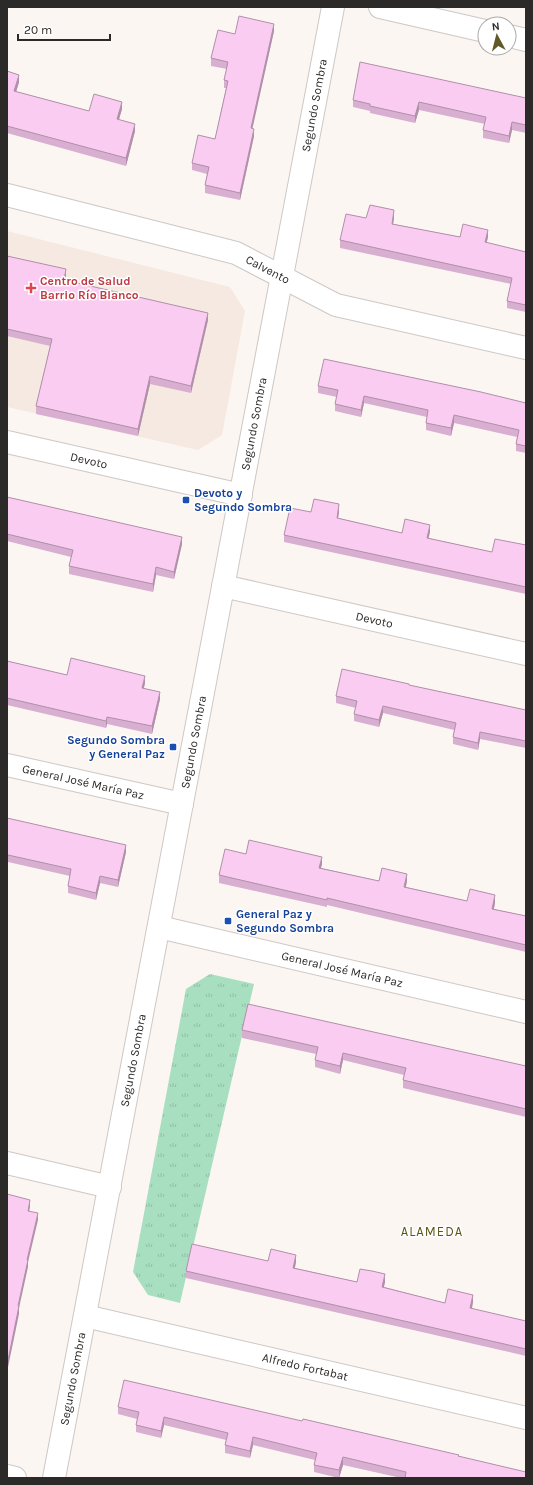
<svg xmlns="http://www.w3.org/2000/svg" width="533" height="1485" font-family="Karla,sans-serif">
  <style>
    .built { fill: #f6e9e1 }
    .park { fill: url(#park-tufts) }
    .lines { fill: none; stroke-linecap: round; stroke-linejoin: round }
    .minor-casing { stroke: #cec8c5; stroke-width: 24 }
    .minor { stroke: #fff; stroke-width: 22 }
    .wall { fill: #d8afd0 }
    .shaded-wall { fill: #b08fa9 }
    .building { fill: #fbccf2; stroke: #b08fa9 }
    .health-dot { fill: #e0444e; stroke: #fff; stroke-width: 1.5 }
    .transit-dot { fill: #1a4fb4; stroke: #fff; stroke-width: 1.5 }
    .labels { text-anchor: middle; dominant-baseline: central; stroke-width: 3; stroke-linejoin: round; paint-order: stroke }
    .street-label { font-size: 12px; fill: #2c2a29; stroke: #fff }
    .health-label { font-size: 12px; font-weight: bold; fill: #be3a42; stroke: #fff; text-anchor: start }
    .transit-label { font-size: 12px; font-weight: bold; fill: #164399; stroke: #fff; text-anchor: start }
    .neighbourhood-label { font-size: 13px; letter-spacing: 1px; fill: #5d5518; stroke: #fff }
  </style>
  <defs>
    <pattern id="park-tufts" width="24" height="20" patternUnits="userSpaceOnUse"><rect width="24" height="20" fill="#a8dfc1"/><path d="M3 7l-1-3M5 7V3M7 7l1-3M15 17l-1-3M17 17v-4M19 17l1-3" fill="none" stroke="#91c0a6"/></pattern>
  </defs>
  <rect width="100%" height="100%" fill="#fcf6f3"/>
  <path class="built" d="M7 231 230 287 245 311 222 435 198 450 7 407Z"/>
  <path class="park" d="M210 974 254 984 180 1303 148 1295 133 1272 186 989Z"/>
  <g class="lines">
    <defs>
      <g id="minor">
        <path d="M380 7 485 31"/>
        <path d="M509 36 526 40"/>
        <path id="s1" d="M7 195 236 253 336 305 526 348"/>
        <path id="s2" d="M7 442 241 495"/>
        <path id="s3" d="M223 586 526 654"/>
        <path id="s4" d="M7 765 182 804"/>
        <path id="s5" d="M159 927 526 1012"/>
        <path d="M7 1163 110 1187"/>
        <path id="s6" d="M85 1316 526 1418"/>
        <path d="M7 1476 15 1478"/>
        <path id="s7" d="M54 1478 333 7"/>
      </g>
    </defs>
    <use href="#minor" class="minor-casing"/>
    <use href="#minor" class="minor"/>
  </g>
  <g class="wall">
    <path d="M274 31 252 128 254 136 240 200 205 193V185L207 174 192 170V163L215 139 226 88H224V80L227 69 211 66V58L235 34Z"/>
    <path d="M7 71 19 82 16 92 89 111 122 109 119 119 135 131 126 166 7 133Z"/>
    <path d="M526 98V133L512 130 509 143 483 138V130L485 124 419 110 415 123 370 113V111L353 107V100Z"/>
    <path d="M366 218H394L393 224 460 237H488L486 243 526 252V312L507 308V301L511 284 340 248V240Z"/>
    <path d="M7 256 66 276V281L208 320 191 393 150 384 138 436 36 414V406L50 346 7 336Z"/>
    <path d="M318 386 526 403V453L516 451V444L517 437 454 423 451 436 426 430V423L427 417 364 403 361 417 335 411V404L337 397 318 393Z"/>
    <path d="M7 497 182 544 174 579 156 575 153 592 69 574V566L71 557 7 541Z"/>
    <path d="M311 512H339L338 518 402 533 430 532 428 538 492 552 526 545V594L284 542V535Z"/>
    <path d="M7 661 67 675 145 683 144 688 160 699 152 734 107 724 106 728 7 705Z"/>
    <path d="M409 685 526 710V748L480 739 478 750 453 744V737L454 730 383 713 379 727 354 721V714L356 708 336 703V696Z"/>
    <path d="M7 818 126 852 118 887 100 883 96 900 68 893V886L70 876 8 862Z"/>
    <path d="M246 854 322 864 321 868 379 881H407L406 887 467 901 495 903 494 909 526 916V952L327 905V907L219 883V875Z"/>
    <path d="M242 1030 526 1066V1117L403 1088V1080L404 1075 343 1060 340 1074 315 1067V1060L316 1054 242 1038Z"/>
    <path d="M268 1261 296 1262 295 1268 357 1282H385L384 1287 445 1303 473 1302 472 1309 526 1321V1356L186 1278V1271Z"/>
    <path d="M118 1407 459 1456 526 1478H401L343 1465 339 1478 314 1472V1465L315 1460 253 1445 250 1458 225 1453V1445L226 1440 164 1425 161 1438 136 1432V1425L137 1419 118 1414Z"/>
  </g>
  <g class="shaded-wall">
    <path d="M274 24V31L251 135V128Z"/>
    <path d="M19 75V82L14 99V91Z"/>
    <path d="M122 102V109L117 126V119Z"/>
    <path d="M419 102V110L415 123V116Z"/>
    <path d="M512 122V130L509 143V136Z"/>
    <path d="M135 124V131L126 166V158Z"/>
    <path d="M254 129V136L240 200V193Z"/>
    <path d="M394 210V218L392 231V224Z"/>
    <path d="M488 230V237L485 250V242Z"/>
    <path d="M66 269V276L64 287V280Z"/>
    <path d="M208 313V320L191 393V386Z"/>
    <path d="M150 376V384L138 436V429Z"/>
    <path d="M364 396V403L361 417V410Z"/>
    <path d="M454 415V423L451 436V428Z"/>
    <path d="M339 504V512L337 525V518Z"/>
    <path d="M430 525V532L427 545V538Z"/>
    <path d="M182 537V544L174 579V572Z"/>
    <path d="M156 567V575L153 592V584Z"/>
    <path d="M145 676V683L142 695V688Z"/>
    <path d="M160 692V699L152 734V726Z"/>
    <path d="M383 706V713L379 727V720Z"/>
    <path d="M107 717V724L106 728V721Z"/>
    <path d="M480 732V739L478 750V743Z"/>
    <path d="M126 845V852L118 887V880Z"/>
    <path d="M8 855V862L7 867V860Z"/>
    <path d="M322 857V864L319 875V868Z"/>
    <path d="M407 874V881L404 894V887Z"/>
    <path d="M100 876V883L96 900V893Z"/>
    <path d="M495 895V903L492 916V909Z"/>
    <path d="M343 1053V1060L340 1074V1066Z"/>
    <path d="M30 1200V1207L28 1218V1211Z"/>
    <path d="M38 1213V1220L28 1262V1267L19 1308V1314L7 1372V1365L27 1260Z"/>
    <path d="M296 1255V1262L293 1275V1268Z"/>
    <path d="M385 1274V1282L382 1294V1287Z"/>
    <path d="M473 1295V1302L470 1316V1308Z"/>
    <path d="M164 1417V1425L161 1438V1431Z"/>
    <path d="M253 1437V1445L250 1458V1451Z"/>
    <path d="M343 1457V1465L339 1478V1470Z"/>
  </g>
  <g class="building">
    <path d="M239 16 274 24 251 128 254 129 240 193 205 185 209 167 192 163 198 135 215 139 228 81 224 80 228 62 211 58 218 30 235 34Z"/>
    <path d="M360 62 526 98V125L512 122 509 136 483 130 486 117 419 102 415 116 370 106V104L353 100Z"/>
    <path d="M7 71 19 75 14 91 89 111 94 94 122 102 117 119 135 124 126 158 7 126Z"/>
    <path d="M370 205 394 210 392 224 460 237 463 224 475 227 488 230 485 242 526 252V305L507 301 512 278 340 240 346 214 366 218Z"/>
    <path d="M7 256 66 269 64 280 208 313 191 386 150 376 138 429 36 406 52 339 7 329Z"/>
    <path d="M324 359 481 392 526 403V446L516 444 519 430 454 415 451 428 426 423 428 410 364 396 361 410 335 404 338 390 318 386Z"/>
    <path d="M7 497 182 537 174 572 156 567 153 584 69 566 73 550 7 534Z"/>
    <path d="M314 499 339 504 337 518 402 533 405 519 430 525 427 538 492 552 495 539 526 545V587L284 535 290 508 311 512Z"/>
    <path d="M71 658 145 676 142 688 160 692 152 726 107 717 106 721 7 698V661L67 675Z"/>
    <path d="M342 669 409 684V685L526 710V741L480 732 478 743 453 737 456 723 383 706 379 720 354 714 357 701 336 696Z"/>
    <path d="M7 818 126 845 118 880 100 876 96 893 68 886 71 869 8 855 7 860Z"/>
    <path d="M249 840 322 857 319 868 379 881 382 868 407 874 404 887 467 901 470 889 495 895 492 909 526 916V945L327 898V900L219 875 225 849 246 854Z"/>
    <path d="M248 1004 526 1066V1109L403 1080 406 1068 343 1053 340 1066 315 1060 318 1047 242 1030Z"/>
    <path d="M7 1194 30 1200 28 1211 38 1213 27 1260H28L18 1306H19L7 1365Z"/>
    <path d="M192 1244 268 1261 271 1249 296 1255 293 1268 357 1282 360 1269 372 1271 385 1274 382 1287 445 1303 448 1289 473 1295 470 1308 526 1321V1349L186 1271Z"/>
    <path d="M124 1380 302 1421 303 1419 459 1455 458 1456 526 1472V1478H405L406 1472 343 1457 339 1470 314 1465 317 1453 253 1437 250 1451 225 1445 228 1433 164 1417 161 1431 136 1425 139 1412 118 1407Z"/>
  </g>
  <path class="health-dot" d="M29 282h4v4h4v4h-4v4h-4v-4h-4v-4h4z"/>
  <g class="transit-dot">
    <rect x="182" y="496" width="8" height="8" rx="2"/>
    <rect x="169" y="743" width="8" height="8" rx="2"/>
    <rect x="224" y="917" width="8" height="8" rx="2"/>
  </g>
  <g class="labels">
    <g class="street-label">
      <text stroke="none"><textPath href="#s7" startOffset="1397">Segundo Sombra</textPath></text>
      <text stroke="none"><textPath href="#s1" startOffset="272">Calvento</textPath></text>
      <text stroke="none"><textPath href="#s7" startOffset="1073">Segundo Sombra</textPath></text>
      <text stroke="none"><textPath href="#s2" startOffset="84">Devoto</textPath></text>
      <text stroke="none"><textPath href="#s3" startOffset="155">Devoto</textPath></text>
      <text stroke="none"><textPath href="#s7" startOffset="749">Segundo Sombra</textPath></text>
      <text stroke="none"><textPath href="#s4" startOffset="78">General José María Paz</textPath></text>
      <text stroke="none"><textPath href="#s5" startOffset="188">General José María Paz</textPath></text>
      <text stroke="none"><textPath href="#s7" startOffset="425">Segundo Sombra</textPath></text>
      <text stroke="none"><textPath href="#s6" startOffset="226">Alfredo Fortabat</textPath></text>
      <text stroke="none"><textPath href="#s7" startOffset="101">Segundo Sombra</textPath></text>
    </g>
    <g class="health-label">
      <text x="40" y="281">Centro de Salud<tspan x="40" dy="14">Barrio Río Blanco</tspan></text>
    </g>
    <g class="transit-label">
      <text x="194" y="493">Devoto y<tspan x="194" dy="14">Segundo Sombra</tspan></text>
      <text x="165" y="740" text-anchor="end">Segundo Sombra<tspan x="165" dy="14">y General Paz</tspan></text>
      <text x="236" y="914">General Paz y<tspan x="236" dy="14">Segundo Sombra</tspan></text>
    </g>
    <g class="neighbourhood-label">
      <text x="432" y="1231">ALAMEDA</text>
    </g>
  </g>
  <rect width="533" height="1485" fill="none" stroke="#2c2a29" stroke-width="16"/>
  <g transform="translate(497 36) rotate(353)"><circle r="19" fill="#ffffff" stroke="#abaaa9"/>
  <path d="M0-3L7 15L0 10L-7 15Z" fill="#615a26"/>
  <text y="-6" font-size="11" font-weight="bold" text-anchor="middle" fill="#2c2a29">N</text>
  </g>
  <path d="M18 34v6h92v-6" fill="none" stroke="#2c2a29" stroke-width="2"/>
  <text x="24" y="34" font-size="12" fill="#2c2a29" stroke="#ffffff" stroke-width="3" paint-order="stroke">20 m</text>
</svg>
